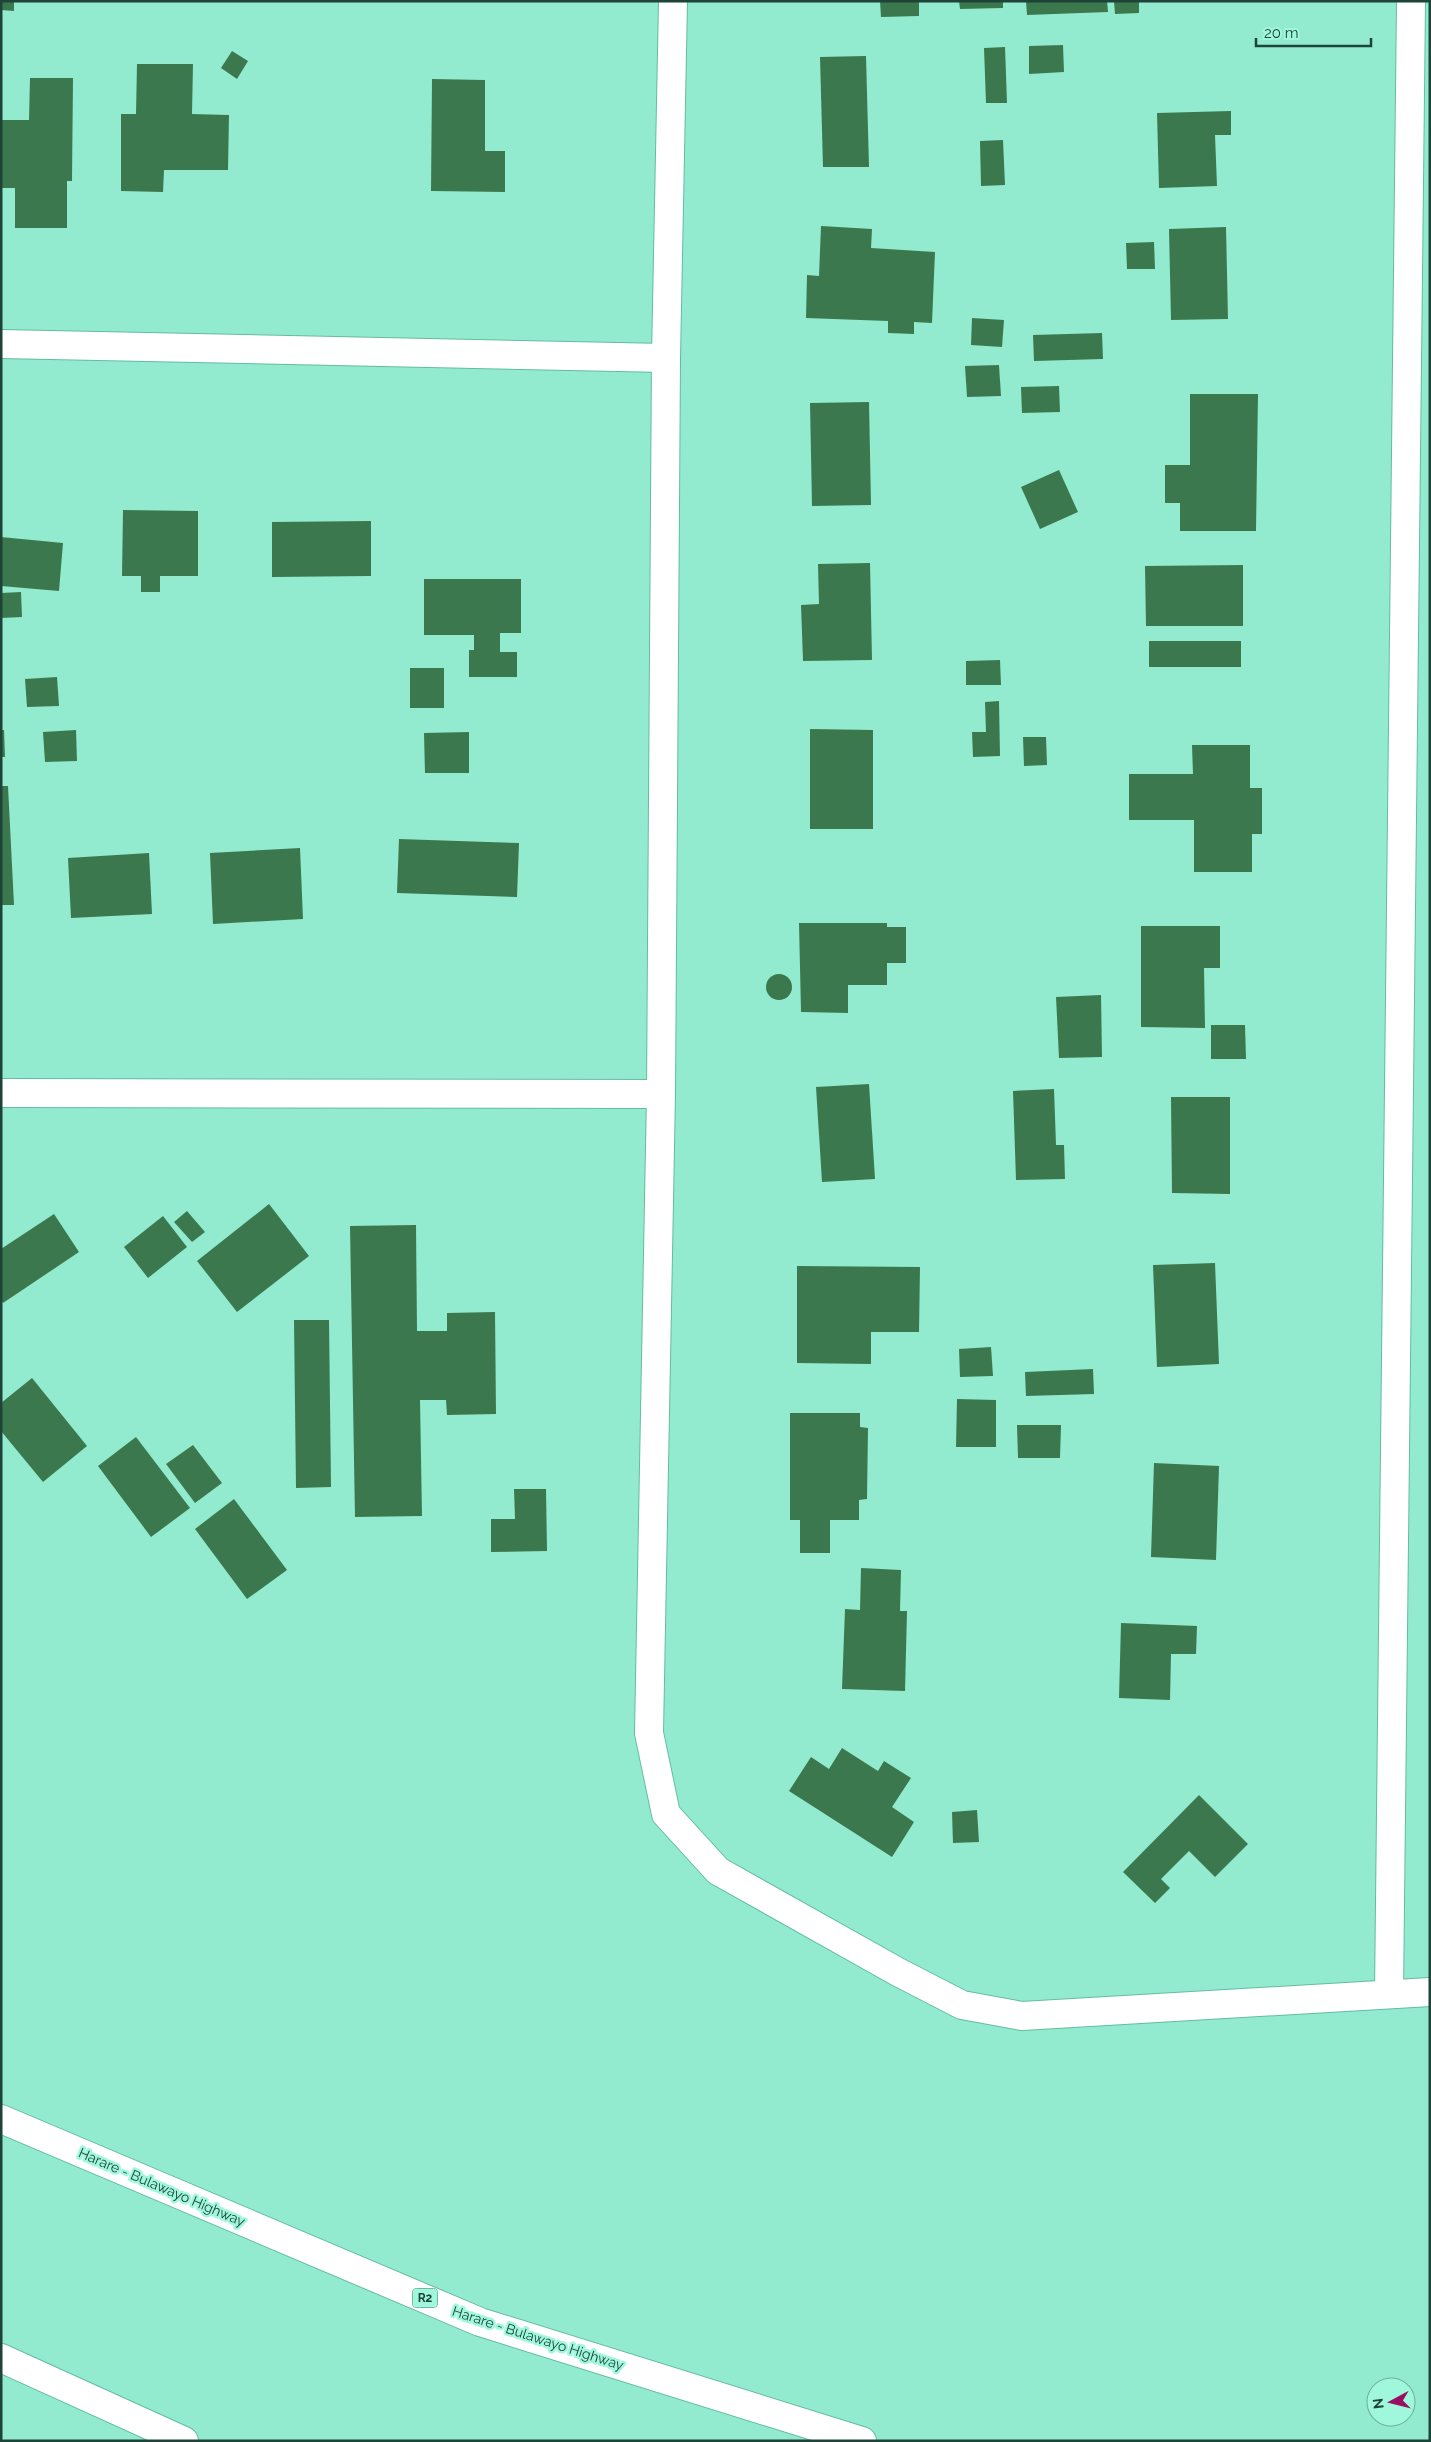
<svg xmlns="http://www.w3.org/2000/svg" width="1431" height="2442" font-family="Raleway,sans-serif">
  <style>
    .building { fill: #3c784e }
    .lines { fill: none; stroke-linecap: round; stroke-linejoin: round }
    .street-casing { stroke: #64bca1; stroke-width: 30 }
    .highway-casing { stroke: #64bca1; stroke-width: 30 }
    .street { stroke: #fff; stroke-width: 28 }
    .highway { stroke: #fff; stroke-width: 28 }
    .labels { text-anchor: middle; dominant-baseline: central; stroke-width: 5; stroke-linejoin: round; paint-order: stroke }
    .shield { fill: #a0f8dc; stroke: #457969; stroke-width: 1 }
    .shield-label { font-size: 12px; font-weight: bold; fill: #1e4338 }
    .street-label { font-size: 14px; fill: #1e4338; stroke: #a0f8dc }
  </style>
  <rect width="100%" height="100%" fill="#92ebcf"/>
  <g class="building">
    <path d="M1 1H14V11L1 10Z"/>
    <path d="M880 1H919V16L881 17Z"/>
    <path d="M959 1H1003V8L960 9Z"/>
    <path d="M1026 1H1107L1108 12 1027 15Z"/>
    <path d="M1114 1H1139V13L1115 14Z"/>
    <path d="M1063 45 1064 72 1029 74V46Z"/>
    <path d="M1005 47 1007 103H986L984 48Z"/>
    <path d="M232 51 248 61 237 79 221 68Z"/>
    <path d="M866 56 869 167H823L820 57Z"/>
    <path d="M137 64H193L192 114 229 115 228 170H164L163 192 121 191V114H136Z"/>
    <path d="M30 78H73L72 181H67V228H15V188H1V120H29Z"/>
    <path d="M432 79 485 80V151H505V192L431 191Z"/>
    <path d="M1231 111V135H1215L1217 186 1159 188 1157 113Z"/>
    <path d="M1003 140 1005 185 981 186 980 141Z"/>
    <path d="M821 226 872 229 871 248 935 252 932 323 914 322V334L888 333V321L806 318 807 275 819 276Z"/>
    <path d="M1226 227 1228 319 1171 320 1169 229Z"/>
    <path d="M1154 242 1155 269H1127L1126 243Z"/>
    <path d="M972 318 1004 320 1002 347 971 345Z"/>
    <path d="M1102 333 1103 359 1034 361 1033 335Z"/>
    <path d="M999 365 1001 396 967 397 965 366Z"/>
    <path d="M1059 386 1060 412 1022 413 1021 387Z"/>
    <path d="M1190 394H1258L1256 531H1180V503H1165V465H1190Z"/>
    <path d="M869 402 871 505 812 506 810 403Z"/>
    <path d="M1059 470 1078 512 1040 529 1021 487Z"/>
    <path d="M123 510 198 511V576H160V592H141V576H122Z"/>
    <path d="M371 521V576L272 577V522Z"/>
    <path d="M1 537 63 543 59 591 1 586Z"/>
    <path d="M870 563 872 660 803 661 801 605 819 604 818 564Z"/>
    <path d="M1243 565V626H1146L1145 566Z"/>
    <path d="M424 579H521V633H500V652H517V677H469V650H474V635H424Z"/>
    <path d="M21 592 22 617 1 618V593Z"/>
    <rect x="1149" y="641" width="92" height="26"/>
    <path d="M1000 660 1001 685H966V661Z"/>
    <rect x="410" y="668" width="34" height="40"/>
    <path d="M57 677 59 706 27 707 25 679Z"/>
    <path d="M999 701 1000 756 973 757 972 732H986L985 702Z"/>
    <path d="M810 729 873 730V829H810Z"/>
    <path d="M1 730H4L5 757H1Z"/>
    <path d="M76 730 77 761 45 762 43 732Z"/>
    <path d="M469 732V773H425L424 733Z"/>
    <path d="M1023 737H1046L1047 765 1024 766Z"/>
    <path d="M1192 745H1250V788H1262V834H1252V872H1194V820H1129V774H1193Z"/>
    <path d="M1 786H8L14 905H1Z"/>
    <path d="M399 839 519 843 517 897 397 893Z"/>
    <path d="M300 848 303 919 213 924 210 853Z"/>
    <path d="M149 853 152 914 71 918 68 858Z"/>
    <path d="M799 923H887V927H906V963H887V985H848V1013L801 1012Z"/>
    <path d="M1141 926H1220V968H1204L1205 1028 1141 1027Z"/>
    <circle cx="779" cy="987" r="13"/>
    <path d="M1101 995 1102 1057 1059 1058 1056 997Z"/>
    <path d="M1211 1025H1245L1246 1059H1211Z"/>
    <path d="M869 1084 875 1179 822 1182 816 1087Z"/>
    <path d="M1054 1089 1056 1145H1064L1065 1179 1016 1180 1013 1091Z"/>
    <path d="M1171 1097H1230V1194L1172 1193Z"/>
    <path d="M269 1204 309 1256 237 1312 197 1261Z"/>
    <path d="M187 1211 205 1232 192 1242 174 1222Z"/>
    <path d="M54 1214 79 1252 3 1303 1 1300V1249Z"/>
    <path d="M163 1216 187 1247 148 1278 124 1247Z"/>
    <path d="M416 1225 417 1331H447V1313L495 1312 496 1414 447 1415 446 1400H420L422 1516 355 1517 350 1226Z"/>
    <path d="M1215 1263 1219 1364 1157 1367 1153 1265Z"/>
    <path d="M797 1266 920 1267 919 1332H871V1364L797 1363Z"/>
    <path d="M294 1320H329L331 1487 296 1488Z"/>
    <path d="M991 1347 993 1376 960 1377 959 1349Z"/>
    <path d="M1093 1369 1094 1394 1026 1396 1025 1372Z"/>
    <path d="M32 1378 87 1446 43 1482 1 1431V1403Z"/>
    <path d="M957 1399 996 1400V1447H956Z"/>
    <path d="M790 1413H860V1427L868 1428 867 1499 859 1500V1520H830V1553H800V1520H790Z"/>
    <path d="M1017 1425H1061L1060 1458H1018Z"/>
    <path d="M136 1437 190 1508 151 1537 98 1466Z"/>
    <path d="M193 1445 222 1483 195 1503 166 1464Z"/>
    <path d="M1154 1463 1219 1466 1216 1560 1151 1557Z"/>
    <path d="M514 1489H546L547 1551 491 1552V1519H515Z"/>
    <path d="M234 1499 287 1570 247 1599 195 1529Z"/>
    <path d="M861 1568 901 1570 900 1611H907L905 1691 842 1689 845 1609 860 1610Z"/>
    <path d="M1121 1623 1197 1626 1196 1654H1171L1170 1700 1119 1698Z"/>
    <path d="M842 1748 878 1771 884 1761 911 1778 892 1807 914 1822 892 1857 789 1791 811 1757 829 1769Z"/>
    <path d="M1199 1795 1248 1844 1215 1877 1189 1851 1161 1879 1170 1888 1155 1903 1123 1872Z"/>
    <path d="M977 1810 979 1842 953 1843 952 1812Z"/>
  </g>
  <g class="lines">
    <defs>
      <g id="street">
        <path d="M673 1 666 358 661 1094 649 1733 666 1814 718 1871 898 1972 962 2005 1022 2016 1430 1992"/>
        <path d="M1 344 666 358"/>
        <path d="M1 1093 661 1094"/>
        <path d="M1389 1994 1411 1"/>
      </g>
      <g id="highway">
        <path d="M1 2119 480 2322 862 2441"/>
        <path d="M1 2358 184 2441"/>
      </g>
    </defs>
    <use href="#street" class="street-casing"/>
    <use href="#highway" class="highway-casing"/>
    <use href="#street" class="street"/>
    <use href="#highway" class="highway"/>
  </g>
  <g class="labels">
    <rect class="shield" x="412.5" y="2288.5" width="25" height="19" rx="4"/>
    <g class="shield-label">
      <text x="425" y="2298">R2</text>
    </g>
    <g class="street-label">
      <text transform="translate(162 2187) rotate(23)">Harare - Bulawayo Highway</text>
      <text transform="translate(538 2338) rotate(18)">Harare - Bulawayo Highway</text>
    </g>
  </g>
  <rect width="1431" height="2442" fill="none" stroke="#1e4338" stroke-width="5"/>
  <g transform="translate(1391 2402) rotate(263)"><circle r="24" fill="#a0f8dc" stroke="#6cb09a"/>
  <path d="M0-4L9 19L0 12L-9 19Z" fill="#990f61"/>
  <text y="-8" font-size="14" font-weight="bold" text-anchor="middle" fill="#1e4338">N</text>
  </g>
  <path d="M1256 38v8h115v-8" fill="none" stroke="#1e4338" stroke-width="2.5"/>
  <text x="1264" y="38" font-size="15" fill="#1e4338" stroke="#a0f8dc" stroke-width="4" paint-order="stroke">20 m</text>
</svg>
